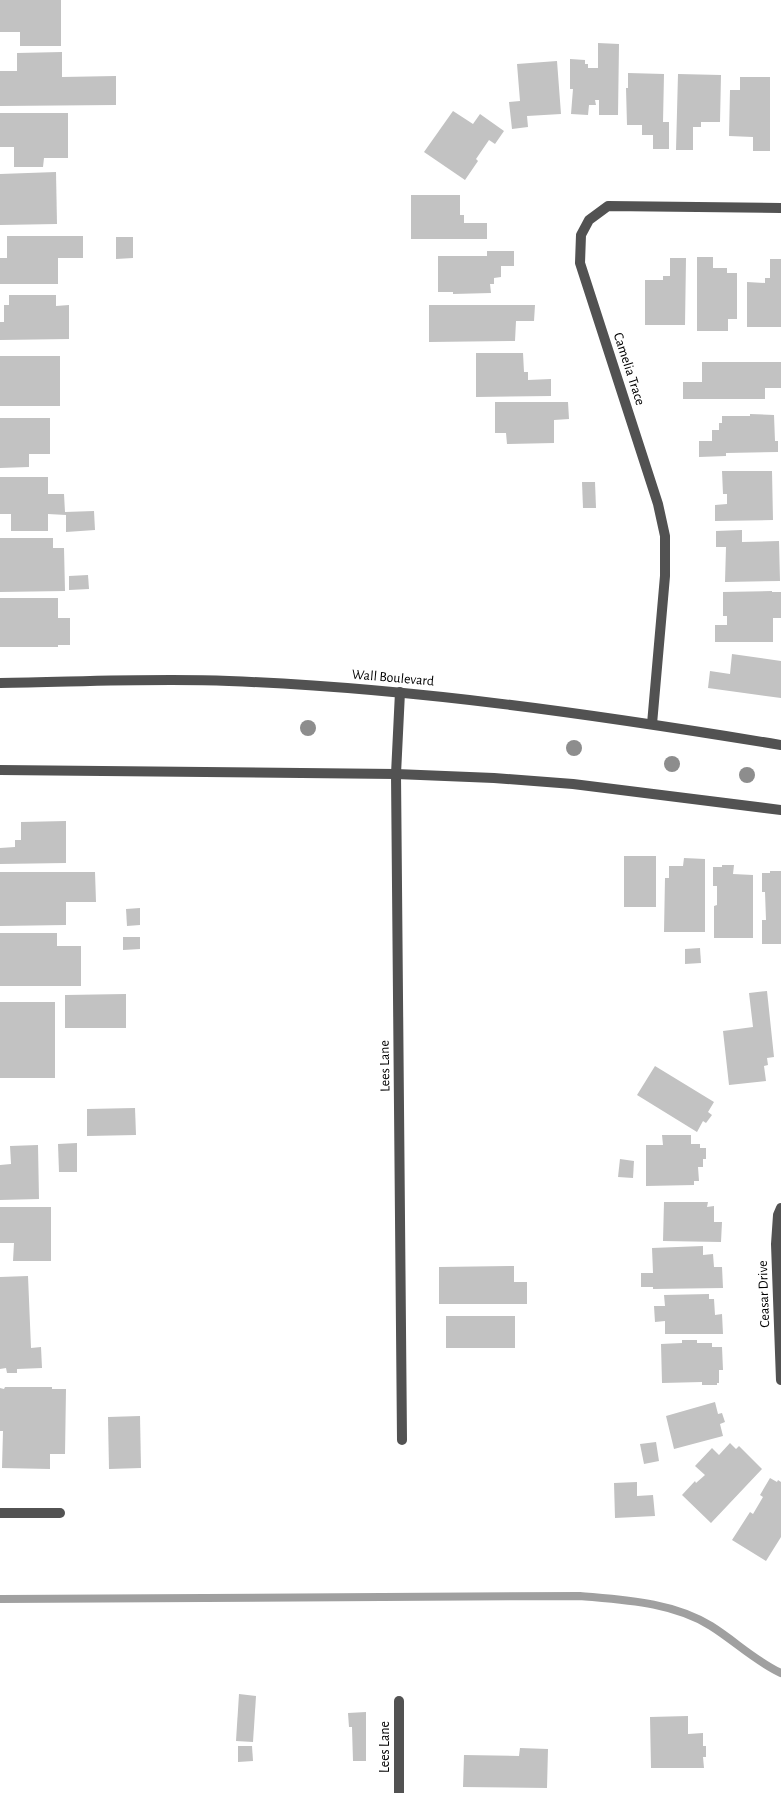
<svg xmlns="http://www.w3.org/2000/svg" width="781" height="1793" font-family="'Alegreya Sans',sans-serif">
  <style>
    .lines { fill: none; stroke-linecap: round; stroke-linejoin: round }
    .stream { stroke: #a0a0a0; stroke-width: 8 }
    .building { fill: #c2c2c2 }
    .minor { stroke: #525252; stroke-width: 10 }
    .tertiary { stroke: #525252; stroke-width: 10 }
    .tree { fill: #8d8d8d }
    .labels { text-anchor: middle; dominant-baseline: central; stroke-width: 4.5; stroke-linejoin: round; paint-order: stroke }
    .street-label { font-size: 14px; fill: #000; stroke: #fff }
  </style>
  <rect width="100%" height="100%" fill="#fff"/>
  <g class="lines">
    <path class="stream" d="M0 1599 580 1596C624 1600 672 1602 711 1626 735 1641 755 1661 781 1673"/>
  </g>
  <g class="building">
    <path d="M0 0H61V46H20V32H0Z"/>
    <path d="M598 43 619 44 618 115H599V100H595L596 105H589L588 115 571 114 573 89H570V59L585 60V64H588V68H598Z"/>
    <path d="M62 52V77L116 76V105L0 106V71H17V53Z"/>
    <path d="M557 61 561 114 527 116 528 127 512 129 509 102 520 101 517 64Z"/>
    <path d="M628 73 664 74 663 122H669V149H653V135H642V125H627L626 88H628Z"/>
    <path d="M678 74 721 75 720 122H701V127H693V150H676Z"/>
    <path d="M740 77H770V151H753V137L729 136 730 90H740Z"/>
    <path d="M453 111 473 124 480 114 504 131 495 144 489 140 476 159 478 161 465 180 424 152Z"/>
    <path d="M0 113H68V158H44L43 167H14V147H0Z"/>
    <path d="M56 172 57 224 0 225V174Z"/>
    <path d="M411 195H460V215H464V223H487V239H411Z"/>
    <path d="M7 236H83V258H58V284H0V258H7Z"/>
    <path d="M116 237H133V258L116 259Z"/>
    <path d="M487 251H514V266H501V277L494 278V284H490L491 293 453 294V292H438V256H487Z"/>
    <path d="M697 257H713V268H727V273H737V319H728V331H697Z"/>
    <path d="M670 258H686L685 325H645V280H663V276H670Z"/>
    <path d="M770 259H781V327H747V282L765 283V278H770Z"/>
    <path d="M9 295H56V306L69 305V339L0 340V322H4V305H9Z"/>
    <path d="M429 305H535L534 321H516L515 341 429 342Z"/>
    <path d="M476 353H523L524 372H528V380L551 379V396L476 397Z"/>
    <rect x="0" y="356" width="60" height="50"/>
    <path d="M702 362H781V388H765V399H683V382H702Z"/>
    <path d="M495 402H568L569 419 554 420V443L507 444 506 433H495Z"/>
    <path d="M750 414 774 415 775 441H778V452L726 453V456L699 457V441H712V430H719V423H722V416H750Z"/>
    <path d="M0 418H50V454H29V467L0 468Z"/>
    <path d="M722 471H772L773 520 715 521V505L727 504V494H723Z"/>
    <path d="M0 477H48V494H64L65 512 94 511 95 530 66 532V515L48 514V531H11V514H0Z"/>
    <path d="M582 482H595L596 508H583Z"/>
    <path d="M742 530V542L779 541 780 581 725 582 726 547H716V531Z"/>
    <path d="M0 538H53V548H64L65 591 0 592Z"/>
    <path d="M88 575 89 589 69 590V576Z"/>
    <path d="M772 591V592H781V618H773V642H715V625H727V616H723V592Z"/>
    <path d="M0 598H58V618H70V645H58V647H0Z"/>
    <path d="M732 654 781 661V698L708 688 710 671 730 674Z"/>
    <path d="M66 821V863L0 864V848L15 847V840H21V822Z"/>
    <rect x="624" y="856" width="32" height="51"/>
    <path d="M684 858 705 859V932H664L665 878H669V866H683Z"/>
    <path d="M722 865H734L733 874 753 875V938H714V906L717 905V886H713V867H722Z"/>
    <path d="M770 871H781V944H762V920H766L765 892H762V873H770Z"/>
    <path d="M0 872H95L96 902H66V925L0 926Z"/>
    <path d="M140 908V925L127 926 126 909Z"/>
    <path d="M0 933H57V946H81V986H0Z"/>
    <path d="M123 937H140V949L123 950Z"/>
    <path d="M700 948 701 963 685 964V949Z"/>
    <path d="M767 991 774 1057 767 1058 768 1065 764 1066 766 1081 729 1085 723 1031 753 1027 749 993Z"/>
    <path d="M126 994V1028H65V995Z"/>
    <rect x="0" y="1002" width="55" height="76"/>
    <path d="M655 1066 714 1102 708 1112 712 1115 706 1123 703 1121 697 1132 637 1095Z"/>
    <path d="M135 1108 136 1135 87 1136V1109Z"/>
    <path d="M662 1135H691V1144H700V1148H706V1159H703V1167H698L699 1181H694V1185L646 1186V1145H663Z"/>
    <path d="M77 1143V1172H59L58 1144Z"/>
    <path d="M38 1145 39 1199 0 1200V1165L11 1164 10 1146Z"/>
    <path d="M620 1159 634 1161 633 1178 618 1177Z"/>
    <path d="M664 1202H708L707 1207 714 1206V1222H722L721 1242 663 1241Z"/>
    <path d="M0 1207H51V1261H13L14 1243H0Z"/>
    <path d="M703 1246V1255L713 1254 714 1267H722L723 1288 653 1289V1287H641V1273H653L652 1248Z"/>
    <path d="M514 1266V1282H527V1304H439V1267Z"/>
    <path d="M28 1276 31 1348 41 1347 42 1368 17 1369V1373H7L6 1368 0 1369V1277Z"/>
    <path d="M709 1294V1299H714L715 1315 722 1314 723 1334H665V1321L655 1322 654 1306H665L664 1295Z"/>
    <rect x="446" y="1316" width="69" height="32"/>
    <path d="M682 1340H697V1343H712V1347H722L723 1370H719V1383H717V1385H702V1382L662 1383 661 1344 682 1343Z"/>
    <path d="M5 1387H52V1389H66L65 1454H50V1469L2 1468 3 1431H0V1388L4 1389Z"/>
    <path d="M715 1402 718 1414 722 1413 725 1422 720 1424 723 1436 674 1449 666 1416Z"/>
    <path d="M140 1416 141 1468 109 1469 108 1417Z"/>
    <path d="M656 1442 659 1461 644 1464 640 1444Z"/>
    <path d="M730 1443 736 1449 739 1446 762 1469 711 1523 682 1495 695 1481 696 1483 705 1475 695 1466 712 1448 719 1455Z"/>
    <path d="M770 1478 777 1482 778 1480 781 1482V1537L766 1561 732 1540 750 1512 753 1514 763 1497 760 1495Z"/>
    <path d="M637 1482V1496L653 1495 655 1516 615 1518 614 1483Z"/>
    <path d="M239 1694 256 1696 253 1742 236 1741Z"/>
    <path d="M366 1712V1761H353L352 1727H349L348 1713Z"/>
    <path d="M688 1716V1734L703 1733V1746H706V1757H703L704 1768H651L650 1717Z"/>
    <path d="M238 1746H252L253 1761 238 1762Z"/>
    <path d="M520 1748 548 1749 547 1788 463 1787 464 1755 519 1756Z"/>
  </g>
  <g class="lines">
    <g class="minor">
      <path d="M400 692 396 774 402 1440"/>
      <path d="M652 724 665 576V536L658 504 580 263 581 235 589 220 608 206 781 208"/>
      <path d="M781 1208 778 1215 776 1244 781 1380"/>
      <path d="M0 1513H60"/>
      <path d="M399 1793V1701"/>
    </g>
    <g class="tertiary">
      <path d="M0 683C76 682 152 678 229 681 414 688 598 715 781 745"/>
      <path d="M0 770 396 774 494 778 573 784 781 810"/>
    </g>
  </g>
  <g class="tree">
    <circle cx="308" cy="728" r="8"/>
    <circle cx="574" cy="748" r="8"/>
    <circle cx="672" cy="764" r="8"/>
    <circle cx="747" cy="775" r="8"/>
  </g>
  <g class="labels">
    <g class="street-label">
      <text transform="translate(629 369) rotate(72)">Camelia Trace</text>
      <text transform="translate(393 678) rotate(5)">Wall Boulevard</text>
      <text transform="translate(385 1066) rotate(-91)">Lees Lane</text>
      <text transform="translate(764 1294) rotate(-92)">Ceasar Drive</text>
      <text transform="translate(385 1747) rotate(-90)">Lees Lane</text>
    </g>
  </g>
</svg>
